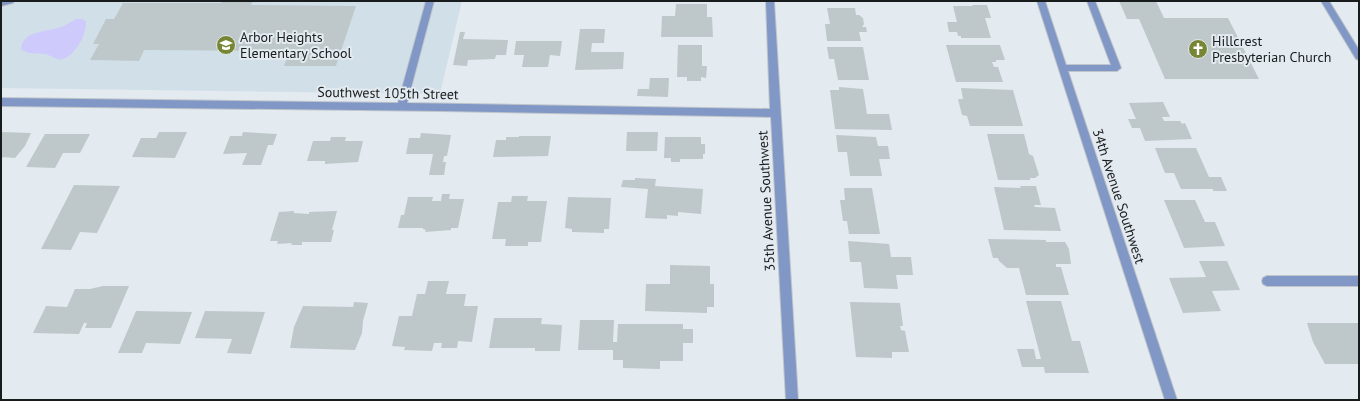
<svg xmlns="http://www.w3.org/2000/svg" width="1360" height="401" font-family="'PT Sans',sans-serif">
  <style>
    .built { fill: #d1dfe9 }
    .green { fill: #cecafc }
    .building { fill: #bec8ca }
    .lines { fill: none; stroke-linecap: round; stroke-linejoin: round }
    .minor-casing { stroke: #bfc5ca; stroke-width: 2 }
    .minor { fill: #8197c6; fill-rule: evenodd }
    .labels { text-anchor: middle; dominant-baseline: central; stroke-width: 4; stroke-linejoin: round; paint-order: stroke }
    .poi-label { font-size: 14px; fill: #191c1d; stroke: #e3eaf0; text-anchor: start }
    .street-label { font-size: 14px; fill: #191c1d; stroke: #e3eaf0 }
  </style>
  <rect width="100%" height="100%" fill="#e3eaf0"/>
  <path class="built" d="M1 1H462L440 94 1 88Z"/>
  <path class="green" d="M76 19H82L86 21C87 33 76 55 63 59 57 61 51 55 45 54 36 53 28 55 21 49 22 31 45 32 58 28 64 27 70 22 76 19Z"/>
  <g class="building">
    <path d="M222 1H253L251 5 356 6 336 66H284L289 51 144 50 139 61 90 60 99 44H93L106 19H114L123 3H221Z"/>
    <path d="M1119 1H1156L1164 18H1228L1259 79H1165L1139 19H1127Z"/>
    <path d="M676 4H707V17H712L713 37H661L662 16H675Z"/>
    <path d="M972 5H987L991 18H985L991 38H961V36H958L957 32H949L947 22H957L953 6H973Z"/>
    <path d="M827 8H855L856 15H859L863 18 864 24 862 27H866L867 32H859L861 41H827L825 24H830Z"/>
    <path d="M580 29H605L604 43H592L591 52H624L623 69 575 70Z"/>
    <path d="M460 32H465L463 39 508 40 506 55H496L495 59 468 60 467 66 453 65Z"/>
    <path d="M516 41H562L560 56 550 55 548 67H522L524 55H514Z"/>
    <path d="M678 45H702V66H707L706 78 701 77V81H687V77H677Z"/>
    <path d="M946 45H1000L1005 60H996V62H992L994 67H998L1003 82H956Z"/>
    <path d="M827 47H863L869 80H838L834 59H829Z"/>
    <path d="M650 78H669L668 97 637 96 638 89H649Z"/>
    <path d="M839 87 863 89 867 114H889L892 130 835 129 830 90H839Z"/>
    <path d="M961 88 1013 90 1023 126H970L967 116 962 115 958 99H963Z"/>
    <path d="M1163 102 1170 117H1162L1164 121H1180L1182 124 1185 123 1192 139 1145 141 1140 128H1132L1128 119H1136L1129 103Z"/>
    <path d="M1 132 31 133 25 146 15 158 3 157 1 160Z"/>
    <path d="M159 132H187L175 158 132 157 141 138H156Z"/>
    <path d="M243 132 277 134 273 145H268L261 165H242L247 153 223 154 230 136H242Z"/>
    <path d="M627 132H658L657 151H626Z"/>
    <path d="M421 133 451 135 447 156H444L443 162H446L444 175H429L433 154H406L409 138H420Z"/>
    <path d="M45 134H90L80 153H63L55 168 26 167Z"/>
    <path d="M987 134H1024L1029 154 1033 156 1039 175 1035 178H1030V180H998Z"/>
    <path d="M836 135 876 137 878 146H888L890 159H879L882 176H850L847 152H838Z"/>
    <path d="M519 136H551L548 156 493 157 496 140H506V137H519Z"/>
    <path d="M331 137H346L345 141H363L358 162 325 164V161H307L313 141H330Z"/>
    <path d="M665 137H701V144H705V154H703V159H680V162H671V158H664Z"/>
    <path d="M1155 148H1196L1209 177H1221L1227 191H1213V189H1181L1174 173H1165Z"/>
    <path d="M635 178 656 179 655 186 703 189 701 214 678 212V216L667 215V219L645 218 648 189 621 187 623 180H635Z"/>
    <path d="M74 185 120 186 97 233 80 232 71 250 41 249Z"/>
    <path d="M1020 186H1036L1041 205H1034L1035 207 1055 208 1061 231 1004 230 994 187 1021 188Z"/>
    <path d="M844 188H872L880 234H849L847 221H843L840 200H845Z"/>
    <path d="M442 194H450L449 199H464L458 228H451V230L425 232 426 230 423 229V228H398L401 215H404L408 197H433L432 201H441Z"/>
    <path d="M512 196H528L527 201H547L541 242H528V246H505L506 239H492L498 202H511Z"/>
    <path d="M568 197 611 198 609 229H604V233L572 232V229L565 228Z"/>
    <path d="M1164 200H1195L1205 222H1215L1225 246 1184 248Z"/>
    <path d="M294 211V213L309 214V212L337 211 332 230H334L331 242H302V245H291L292 243 277 244 278 241H270L279 212Z"/>
    <path d="M988 239 1046 240V242H1065L1069 249 1071 264H1056V267H1061L1069 295H1026L1019 268H1007L999 261 998 258H993Z"/>
    <path d="M848 241 889 244 891 257H911L913 275H896L898 289 864 288 861 262H850Z"/>
    <path d="M1199 261H1227L1240 290 1212 291 1221 311 1183 313 1169 278 1206 277Z"/>
    <path d="M670 265 710 266V284H714V307H707V313L645 311 646 284H670Z"/>
    <path d="M428 281H449L446 294H466L464 306H478L472 342 458 341 457 348H441L442 343H434L432 351 404 350 405 347 392 346 399 316H412L417 294H425Z"/>
    <path d="M103 286H129L111 328H85L87 323H84L79 334 33 333 46 306 67 307 75 289H90Z"/>
    <path d="M1026 301H1061L1072 341H1080L1089 373H1045L1044 367H1022L1017 349H1034L1036 359H1041Z"/>
    <path d="M354 302 368 303 363 321 362 333 355 350 290 348 294 327 303 306 353 307Z"/>
    <path d="M850 302 900 303 903 326H900L901 330 905 331 909 352H892V358L856 357Z"/>
    <path d="M136 311 192 312 180 344 146 343 142 353H118Z"/>
    <path d="M205 311 265 312 251 354 227 353 232 339 195 338Z"/>
    <path d="M494 318H542L541 324 562 325 560 351H535V348H489Z"/>
    <path d="M580 320H614L613 342H617L618 324H683V329H693V343H683V361H660V369L623 368V360H613V350H578Z"/>
    <path d="M1307 323H1359V364H1325L1313 342Z"/>
  </g>
  <g class="lines">
    <defs>
      <g id="minor">
        <path d="M1 1H14L13 3 1 6Z"/>
        <path d="M426 1H434L407 103 770 109 766 1H774L798 400H786L771 117 442 111 1 106V98L398 103Z"/>
        <path d="M1037 1H1045L1066 65H1111L1087 1H1095L1121 68 1117 71H1068L1177 400H1165Z"/>
        <path d="M1321 1H1329L1359 50V60L1356 59Z"/>
        <path d="M1267 276H1359V286H1267L1263 284 1262 281 1263 278Z"/>
      </g>
    </defs>
    <use href="#minor" class="minor-casing"/>
    <use href="#minor" class="minor"/>
  </g>
  <defs>
    <symbol id="school-disc" viewBox="-11 -11 22 22"><circle r="9.5" fill="#778634" stroke="#e3eaf0"/><path d="M0-5L7-2L0 1L-7-2ZM-4 1L0 2.5L4 1V4Q0 6-4 4Z" fill="#fff"/></symbol>
    <symbol id="church-disc" viewBox="-11 -11 22 22"><circle r="9.5" fill="#778634" stroke="#e3eaf0"/><path d="M-1.2-6h2.4v3.5h3.3v2.4h-3.3V6h-2.4V-.1h-3.3v-2.4h3.3Z" fill="#fff"/></symbol>
  </defs>
  <g fill-rule="evenodd">
    <use href="#school-disc" x="215" y="34" width="22" height="22"/>
    <use href="#church-disc" x="1187" y="38" width="22" height="22"/>
  </g>
  <g class="labels">
    <g class="poi-label">
      <text x="240" y="37">Arbor Heights<tspan x="240" dy="16">Elementary School</tspan></text>
      <text x="1212" y="41">Hillcrest<tspan x="1212" dy="16">Presbyterian Church</tspan></text>
    </g>
    <g class="street-label">
      <text transform="translate(388 93) rotate(1)">Southwest 105th Street</text>
      <text transform="translate(1119 196) rotate(72)">34th Avenue Southwest</text>
      <text transform="translate(766 201) rotate(-93)">35th Avenue Southwest</text>
    </g>
  </g>
  <rect width="1360" height="401" fill="none" stroke="#191c1d" stroke-width="4"/>
</svg>
